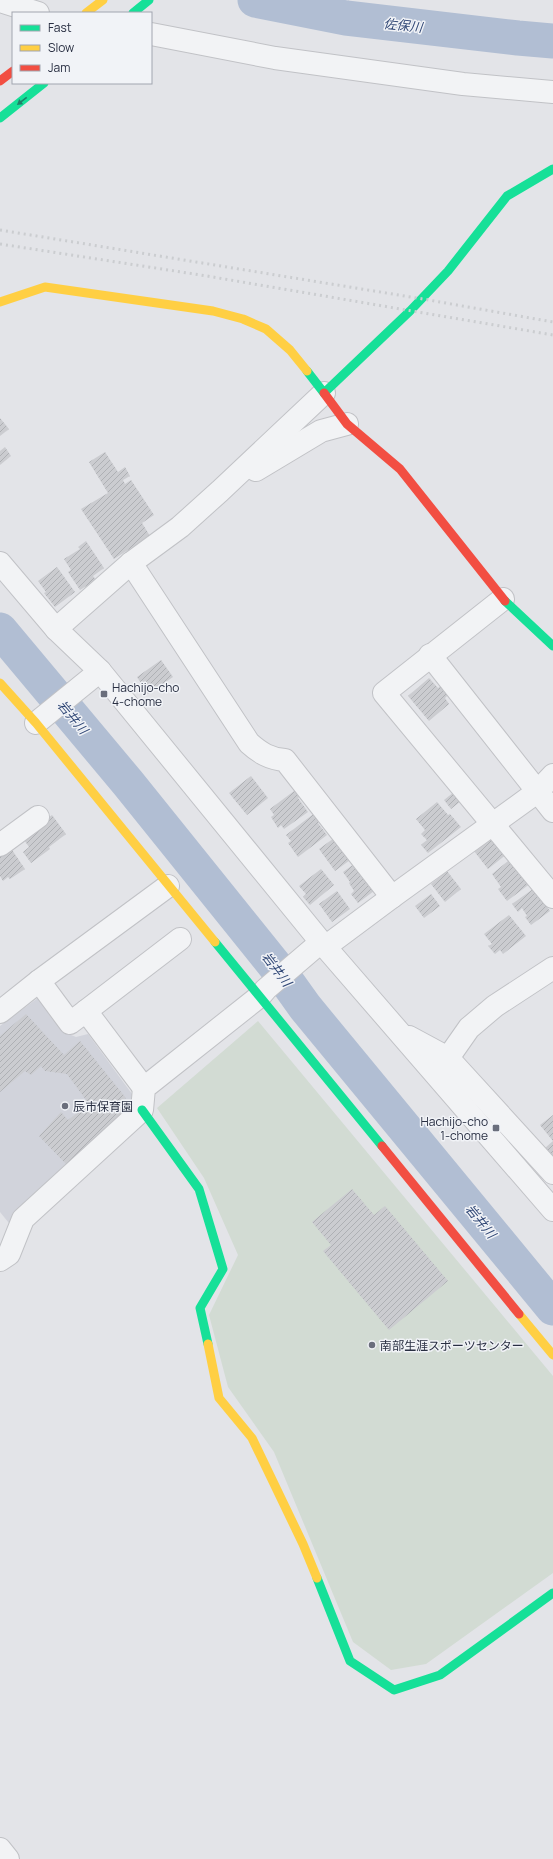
<svg xmlns="http://www.w3.org/2000/svg" width="553" height="1859" font-family="Manrope,'Noto Sans JP',sans-serif">
  <style>
    .built { fill: #d1d3db }
    .pitch { fill: #d2dbd3 }
    .lines { fill: none; stroke-linecap: round; stroke-linejoin: round }
    .river { stroke: #b1bed3; stroke-width: 35 }
    .building { fill: url(#building-hatch) }
    .street-casing { stroke: #c1c2c6; stroke-width: 24 }
    .street { stroke: #f2f3f5; stroke-width: 22 }
    .fast { stroke: #16e098; stroke-width: 9 }
    .slow { stroke: #ffcf43; stroke-width: 9 }
    .jam { stroke: #f24e42; stroke-width: 9 }
    .rail { stroke: #cbcdd0; stroke-width: 3; stroke-dasharray: 2 4; stroke-linecap: butt }
    .oneway { fill: #207f69 }
    .poi-dot { fill: #6a6e7c; stroke: #f1f3f7; stroke-width: 1.5 }
    .labels { text-anchor: middle; dominant-baseline: central; stroke-width: 3; stroke-linejoin: round; paint-order: stroke }
    .poi-label { font-size: 12px; fill: #292f42; stroke: #f1f3f7; text-anchor: start }
    .water-label { font-size: 13px; font-style: italic; fill: #324977; stroke: #f1f3f7 }
  </style>
  <defs>
    <pattern id="building-hatch" width="6" height="6" patternUnits="userSpaceOnUse"><rect width="6" height="6" fill="#cbccd0"/><path d="M-1 1l2-2M0 6l6-6M5 7l2-2" fill="none" stroke="#aeb0b4"/></pattern>
  </defs>
  <rect width="100%" height="100%" fill="#e3e4e8"/>
  <path class="built" d="M38 998 64 1032 76 1037 88 1034 132 1094 129 1118 13 1228 0 1212V1026Z"/>
  <path class="pitch" d="M258 1021 553 1376V1573L426 1664 391 1670 353 1642 274 1452 228 1387 209 1315 238 1255 204 1178 157 1108Z"/>
  <g class="lines">
    <g class="river">
      <path d="M255 0 346 18 518 38 553 41"/>
      <path d="M0 630 128 783 280 972 305 1007 553 1308"/>
    </g>
  </g>
  <g class="building">
    <path d="M0 418 9 429 0 436Z"/>
    <path d="M5 447 11 456 0 465V451Z"/>
    <path d="M105 452 118 472 125 467 130 476 123 480 125 484 131 480 154 515 142 523 150 536 114 559 81 509 108 493 89 462Z"/>
    <path d="M86 541 104 568 93 576 96 580 80 590 68 572 71 570 64 559 80 549 78 547Z"/>
    <path d="M57 567 75 592 55 607 44 593 46 592 38 581Z"/>
    <path d="M161 660 173 677 148 694 137 677Z"/>
    <path d="M429 678 438 688 442 685 449 694 445 698 449 704 429 721 408 696Z"/>
    <path d="M251 776 268 798 247 815 229 793Z"/>
    <path d="M298 788 302 794 298 798 308 812 284 829 281 825 278 828 271 817 274 815 270 809Z"/>
    <path d="M459 788 466 797 451 809 444 800Z"/>
    <path d="M437 802 448 815 450 814 461 827 428 853 421 845 427 840 421 834 425 830 416 819Z"/>
    <path d="M316 812 322 819 318 823 327 835 298 857 288 843 291 841 286 835Z"/>
    <path d="M52 815 66 834 49 847 50 849 31 863 23 852 29 847 22 837Z"/>
    <path d="M337 836 353 858 335 871 319 849Z"/>
    <path d="M493 836 507 854 488 869 474 851Z"/>
    <path d="M10 847 25 869 10 879 8 877 3 881 0 876V854Z"/>
    <path d="M512 858 531 883 507 901 498 889 501 887 492 874Z"/>
    <path d="M358 861 378 888 358 903 351 894 354 891 349 883 350 882 343 872Z"/>
    <path d="M321 869 334 885 310 905 303 897 306 894 299 886Z"/>
    <path d="M447 871 461 889 445 902 431 884Z"/>
    <path d="M533 889 550 911 531 925 525 917 527 916 522 908 518 912 512 904Z"/>
    <path d="M337 891 350 909 332 922 319 904Z"/>
    <path d="M431 894 440 906 424 918 415 906Z"/>
    <path d="M509 915 526 936 503 954 500 950 495 954 488 946 492 944 484 934Z"/>
    <path d="M26 1014 64 1055 80 1041 126 1098 116 1105 125 1114 67 1165 39 1136 61 1112 68 1120 89 1104 67 1074 45 1071 41 1066 31 1075 25 1071 0 1092V1036Z"/>
    <path d="M553 1115V1159L545 1148 553 1141 540 1125Z"/>
    <path d="M352 1189 374 1215 385 1206 448 1281 389 1330 323 1251 331 1245 312 1222Z"/>
  </g>
  <g class="lines">
    <defs>
      <g id="street">
        <path d="M0 1 38 13"/>
        <path d="M151 34 275 58 463 84 553 92"/>
        <path d="M256 470 321 431 347 424"/>
        <path d="M0 563 56 629 100 671 321 942 553 1210"/>
        <path d="M131 563 249 743C260 753 270 759 285 760L392 897"/>
        <path d="M503 599 384 693 553 897"/>
        <path d="M56 629 131 563 180 527 220 491 324 393"/>
        <path d="M430 655 553 811"/>
        <path d="M36 723 100 671"/>
        <path d="M0 845 38 817"/>
        <path d="M325 947 392 897 537 792 553 775"/>
        <path d="M39 981 70 1023 86 1011 144 1088"/>
        <path d="M86 1011 180 939"/>
        <path d="M0 1012 39 981 168 886"/>
        <path d="M409 1037 448 1058 553 1173"/>
        <path d="M448 1058 469 1028 495 1006 553 968"/>
        <path d="M0 1260 9 1254 23 1219 142 1110 144 1088 260 996 266 989 321 942"/>
        <path d="M0 1849 8 1859"/>
      </g>
    </defs>
    <use href="#street" class="street-casing"/>
    <use href="#street" class="street"/>
    <g class="fast">
      <path d="M133 13 149 0"/>
      <path d="M0 118 44 83"/>
      <path d="M307 371 324 393 410 311 448 271 507 196 553 169"/>
      <path d="M505 601 553 646"/>
      <path d="M215 942 382 1146"/>
      <path d="M142 1110 199 1189 223 1269 200 1308 208 1344"/>
      <path d="M317 1578 350 1661 394 1690 440 1675 553 1593"/>
    </g>
    <g class="slow">
      <path d="M86 13 103 0"/>
      <path d="M0 302 45 287 213 311 243 319 266 329 290 350 307 371"/>
      <path d="M0 683 36 723 215 942"/>
      <path d="M519 1314 553 1355"/>
      <path d="M208 1344 219 1398 252 1438 303 1544 317 1578"/>
    </g>
    <g class="jam">
      <path d="M0 81 13 71"/>
      <path d="M324 393 347 424 400 469 505 601"/>
      <path d="M382 1146 519 1314"/>
    </g>
    <g class="rail">
      <path d="M0 230 423 299 553 322"/>
      <path d="M0 244 207 276 553 335"/>
    </g>
  </g>
  <defs><path id="oneway-solid" d="M-6-.8H1V-3.2L6.5 0L1 3.2V.8H-6Z"/></defs>
  <use class="oneway" href="#oneway-solid" transform="translate(22 101) rotate(142)"/>
  <g class="poi-dot">
    <rect x="100" y="690" width="8" height="8" rx="2"/>
    <circle cx="65" cy="1106" r="4"/>
    <rect x="492" y="1124" width="8" height="8" rx="2"/>
    <circle cx="372" cy="1345" r="4"/>
  </g>
  <g class="labels">
    <g class="poi-label">
      <text x="112" y="687">Hachijo-cho<tspan x="112" dy="14">4-chome</tspan></text>
      <text x="73" y="1106">辰市保育園</text>
      <text x="488" y="1121" text-anchor="end">Hachijo-cho<tspan x="488" dy="14">1-chome</tspan></text>
      <text x="380" y="1345">南部生涯スポーツセンター</text>
    </g>
    <g class="water-label">
      <text transform="translate(403 25) rotate(6)">佐保川</text>
      <text transform="translate(73 717) rotate(50)">岩井川</text>
      <text transform="translate(277 969) rotate(53)">岩井川</text>
      <text transform="translate(481 1221) rotate(51)">岩井川</text>
    </g>
  </g>
  <rect x="12" y="12" width="140" height="72" fill="#f1f3f7" stroke="#a1a5af"/>
  <rect x="20" y="25" width="20" height="6" fill="#16e098" stroke="#a1a5af"/>
  <text x="48" y="32" font-size="12" fill="#292f42">Fast</text>
  <rect x="20" y="45" width="20" height="6" fill="#ffcf43" stroke="#a1a5af"/>
  <text x="48" y="52" font-size="12" fill="#292f42">Slow</text>
  <rect x="20" y="65" width="20" height="6" fill="#f24e42" stroke="#a1a5af"/>
  <text x="48" y="72" font-size="12" fill="#292f42">Jam</text>
</svg>
